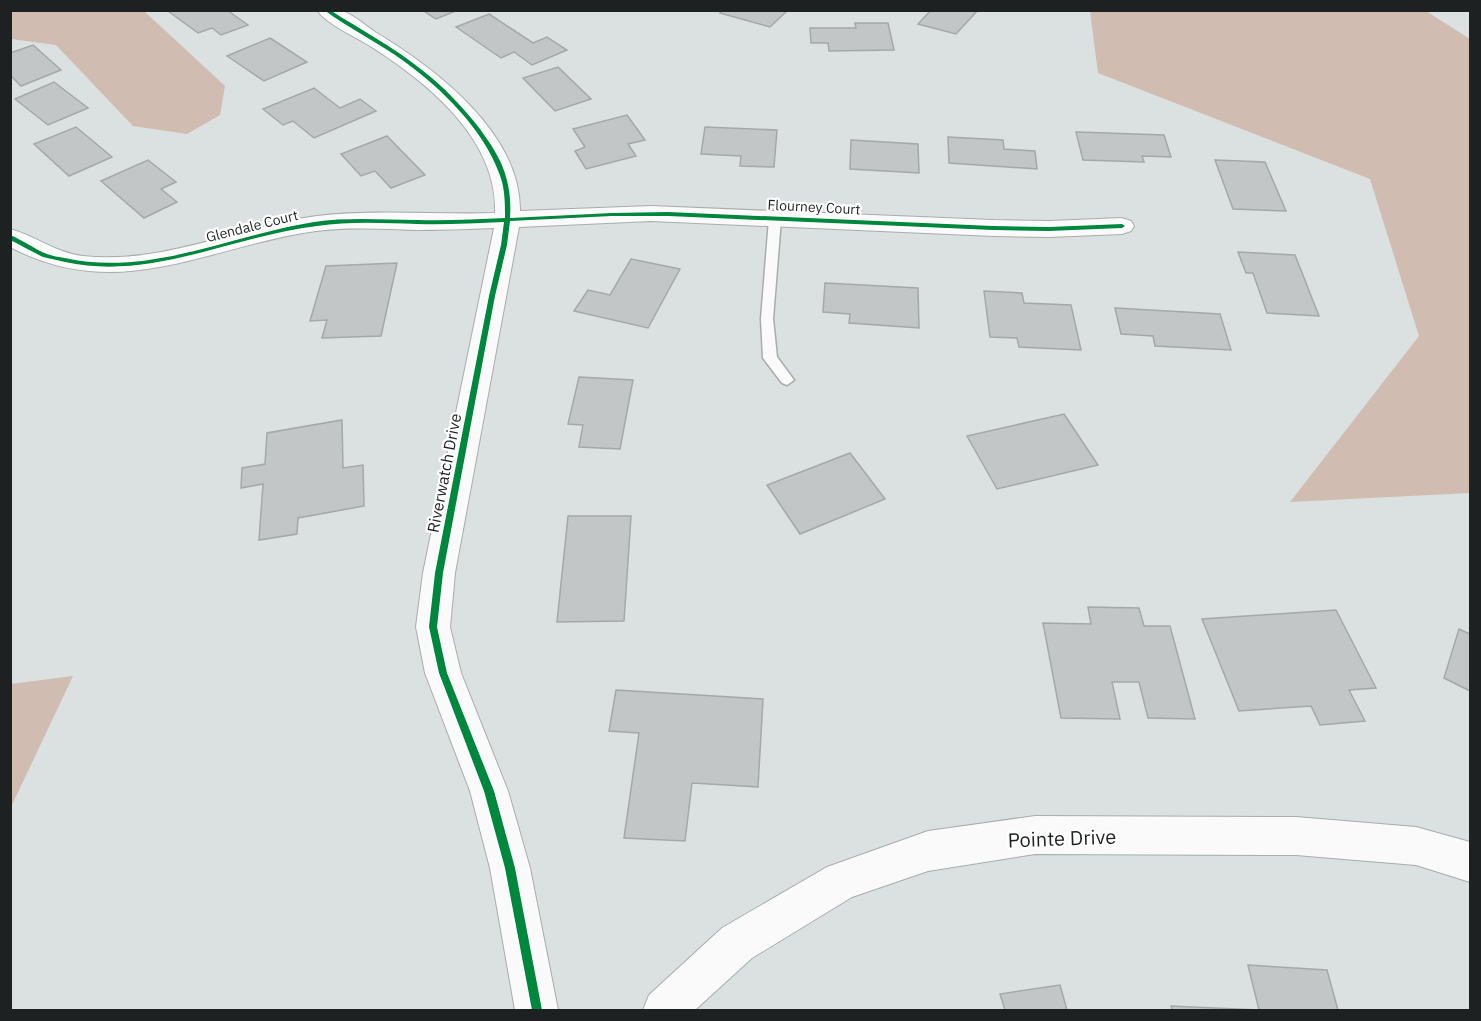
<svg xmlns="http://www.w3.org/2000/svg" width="1481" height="1021" font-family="'IBM Plex Sans',sans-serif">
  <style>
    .forest { fill: #d0bcb0 }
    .building { fill: #c2c6c7; stroke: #a5a8a9; stroke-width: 1.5 }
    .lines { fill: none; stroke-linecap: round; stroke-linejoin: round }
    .lane-casing { stroke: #a8acad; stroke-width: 3 }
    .street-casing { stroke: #a8acad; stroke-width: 2 }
    .lane { fill: #fafafa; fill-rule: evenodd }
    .street { fill: #fafafa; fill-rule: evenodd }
    .cycleway-casing { stroke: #fff; stroke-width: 3 }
    .cycleway { fill: #00873e; fill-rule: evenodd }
    .labels { text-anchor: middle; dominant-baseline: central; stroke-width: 4.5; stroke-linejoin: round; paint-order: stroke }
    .far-street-label { font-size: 14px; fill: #1e2122; stroke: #fff }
    .street-label { font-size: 16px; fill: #1e2122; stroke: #fff }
    .near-street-label { font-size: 20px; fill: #1e2122; stroke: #fff }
  </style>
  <rect width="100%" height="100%" fill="#dbe0e1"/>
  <g class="forest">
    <path d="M11 10 144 11 225 86 220 115 187 134 133 126 56 45 11 39Z"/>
    <path d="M1090 11H1426L1470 39V493L1290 502 1419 336 1370 179 1098 73Z"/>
    <path d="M73 676 11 807V684Z"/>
  </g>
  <g class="building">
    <path d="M227 10 248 25 221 35 212 28 198 33 168 11Z"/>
    <path d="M422 10H458L436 19Z"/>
    <path d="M722 10H788L770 27 720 13Z"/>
    <path d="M931 10H978L956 34 918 24Z"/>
    <path d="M489 14 533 43 547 37 567 50 532 65 514 52 501 58 456 27Z"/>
    <path d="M855 23H888L894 50 829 51 828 43H811L810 28H856Z"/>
    <path d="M270 38 307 62 264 81 227 56Z"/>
    <path d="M33 45 61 70 21 86 10 75V53Z"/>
    <path d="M558 67 591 99 555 111 523 78Z"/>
    <path d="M54 82 88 108 48 125 15 99Z"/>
    <path d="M314 88 340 108 360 99 376 111 314 138 293 121 283 125 263 109Z"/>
    <path d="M627 115 645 140 628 144 636 156 586 169 575 151 585 147 573 129Z"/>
    <path d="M76 127 112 157 69 176 34 144Z"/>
    <path d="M705 127 777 130 774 167 740 166 741 156 701 154Z"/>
    <path d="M1076 132 1164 135 1171 157 1142 156 1144 162 1083 160Z"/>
    <path d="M387 136 425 175 391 188 375 171 361 176 341 154Z"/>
    <path d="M948 137 1003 140 1004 149 1035 151 1037 169 949 163Z"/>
    <path d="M851 140 918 144 919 173 850 169Z"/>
    <path d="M148 160 176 182 161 189 177 202 144 218 101 181Z"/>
    <path d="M1215 160 1265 162 1286 211 1233 209Z"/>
    <path d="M1238 252 1295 255 1319 316 1267 313 1253 273H1246Z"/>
    <path d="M631 259 680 269 648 328 574 311 588 290 610 295Z"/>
    <path d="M397 263 381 336 322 338 327 320 310 321 326 266Z"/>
    <path d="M825 283 918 288 919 328 849 323 850 314 823 312Z"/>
    <path d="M984 291 1022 293 1024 303 1071 305 1081 350 1019 347 1017 338 990 337Z"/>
    <path d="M1115 308 1220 314 1231 350 1155 346 1153 336 1121 334Z"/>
    <path d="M579 377 633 380 620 449 579 447 583 425 568 424Z"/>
    <path d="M1064 414 1098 465 997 489 967 436Z"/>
    <path d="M342 420 343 468 363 465 364 506 298 518 297 534 259 540 263 484 241 488 242 468 265 464 267 433Z"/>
    <path d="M850 453 885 499 800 534 767 485Z"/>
    <path d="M568 516H631L624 621 557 622Z"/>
    <path d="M1088 607 1139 608 1144 626H1170L1195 719 1148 718 1139 682H1112L1120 719 1061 718 1043 623 1091 624Z"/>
    <path d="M1336 610 1376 688 1349 690 1365 721 1320 725 1311 706 1239 711 1202 619Z"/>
    <path d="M1459 629 1470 634V691L1444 678Z"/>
    <path d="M616 690 763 699 758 787 692 783 685 841 624 838 639 733 609 731Z"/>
    <path d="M1248 965 1327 970 1338 1010H1172L1171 1006 1259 1010Z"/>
    <path d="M1060 985 1067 1010H1005L1000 994Z"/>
  </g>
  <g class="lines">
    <defs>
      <path id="lane" d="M775 215 781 219 773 319 777 357 794 380 787 385 782 383 763 358 761 319 769 219Z"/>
      <g id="street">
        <path d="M317 10C324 10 333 9 340 10 351 13 365 25 375 32 435 68 521 133 520 211L651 206 993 220 1049 221 1122 218 1131 221 1134 226 1131 231 1122 234 1049 237 993 236 651 221 519 227 455 573 450 627 461 673 508 791 530 868 558 1010H515L490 868 470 791 425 673 416 627 423 573 494 228C468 229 442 230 417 230 383 229 349 227 316 231 207 246 120 305 10 247V229C36 236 56 253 83 256 163 265 239 226 317 216 376 209 436 215 495 213 498 139 427 82 370 46 356 37 326 24 317 10Z"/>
        <path d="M1035 816 1296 817 1416 827 1470 842V882L1416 865 1296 855 1035 854 928 871 852 897 752 958 695 1010H643L649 995 722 928 827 867 928 831Z"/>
      </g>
    </defs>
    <use href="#lane" class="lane-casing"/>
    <use href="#street" class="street-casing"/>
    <use href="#lane" class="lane"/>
    <use href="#street" class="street"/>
    <defs>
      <path id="cycleway" d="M324 10H330C361 30 394 47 422 70 444 87 463 107 480 129 490 143 502 160 506 177 510 190 511 204 510 218L612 213 668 212 993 226 1049 227 1122 224 1125 226 1122 228 1049 231 993 230 668 216H612L510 221 507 245 495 296 443 573 437 627 447 673 494 791 515 868 542 1010H532L505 868 484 791 439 673 429 627 435 573 489 296 501 245 504 222C475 223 446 225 417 224 384 223 350 221 317 226 233 236 151 281 65 262 58 260 50 259 43 257 32 252 21 245 10 240V235C23 240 34 249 47 254 52 256 59 257 65 258 149 277 232 235 314 222 348 217 384 220 418 220 447 221 476 219 505 218 505 203 505 187 499 173 483 129 442 89 405 62 379 43 350 29 324 10Z"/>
    </defs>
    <use href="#cycleway" class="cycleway-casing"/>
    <use href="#cycleway" class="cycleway"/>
  </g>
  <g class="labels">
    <g class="far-street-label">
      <text transform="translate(814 207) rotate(3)">Flourney Court</text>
      <text transform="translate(252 226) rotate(-14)">Glendale Court</text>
    </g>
    <g class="street-label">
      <text transform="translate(444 473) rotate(-79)">Riverwatch Drive</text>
    </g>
    <g class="near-street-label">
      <text transform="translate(1062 838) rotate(-2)">Pointe Drive</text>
    </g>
  </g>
  <rect width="1481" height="1021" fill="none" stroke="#1e2122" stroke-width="24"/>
</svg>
